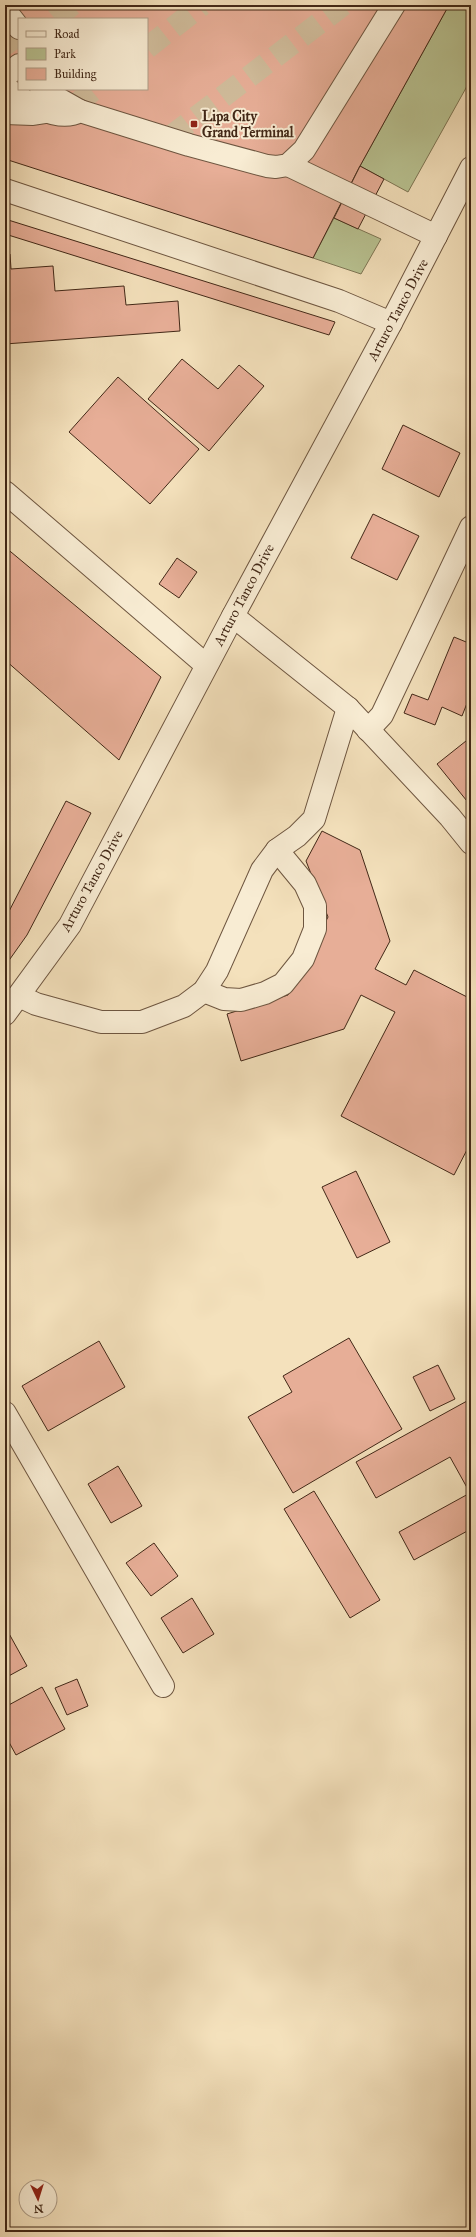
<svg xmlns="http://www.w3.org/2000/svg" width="476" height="2237" font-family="'IM FELL Great Primer',serif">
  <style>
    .green { fill: #b9c392; stroke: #7e7654 }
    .building { fill: #e7ae97; stroke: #422817; fill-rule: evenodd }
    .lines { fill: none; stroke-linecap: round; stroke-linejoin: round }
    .minor-tunnel { stroke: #d0bc9b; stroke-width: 22; stroke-dasharray: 22 11; stroke-linecap: butt }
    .minor-casing { stroke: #6e5640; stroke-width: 24 }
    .minor { stroke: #f8ecd3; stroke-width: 22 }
    .poi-dot { fill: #8f2418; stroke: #f8ecd3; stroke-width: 1.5 }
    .labels { text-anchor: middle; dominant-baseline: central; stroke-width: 4; stroke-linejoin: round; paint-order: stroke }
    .poi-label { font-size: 14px; font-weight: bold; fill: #422817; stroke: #f8ecd3; text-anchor: start }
    .street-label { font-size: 14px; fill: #422817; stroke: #f8ecd3 }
  </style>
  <rect width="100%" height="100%" fill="#f4e1bc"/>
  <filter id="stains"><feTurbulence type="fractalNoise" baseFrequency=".005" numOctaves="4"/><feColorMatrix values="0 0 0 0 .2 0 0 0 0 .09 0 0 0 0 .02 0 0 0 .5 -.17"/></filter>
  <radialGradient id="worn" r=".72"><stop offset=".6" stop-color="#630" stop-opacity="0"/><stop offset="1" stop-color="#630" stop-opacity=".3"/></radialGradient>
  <g class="green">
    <path d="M449 5H471V79L408 192 360 166Z"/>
    <path d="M334 218 381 239 361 274 313 258Z"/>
  </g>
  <g class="building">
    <path d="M5 5H449L360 166 313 258 5 159ZM19 19H147V89H19Z"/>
    <path d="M360 166 384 179 358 229 334 218Z"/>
    <path d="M5 219 335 322 329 335 5 234Z"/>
    <path d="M10 254 11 269 53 266 55 291 124 286 126 305 178 301 180 331 5 344V255Z"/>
    <path d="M182 359 218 389 239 365 264 386 209 451 148 399Z"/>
    <path d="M118 377 199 449 150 504 69 432Z"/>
    <path d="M403 425 460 453 439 497 382 469Z"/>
    <path d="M373 514 419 536 397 580 351 558Z"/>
    <path d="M5 547 161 677 119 760 5 660Z"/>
    <path d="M177 558 197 572 179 598 159 584Z"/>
    <path d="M454 637 471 644V693L462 716 442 707 435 725 404 713 412 694 428 700Z"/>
    <path d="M471 737V806L437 764Z"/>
    <path d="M66 801 91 813 27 935 5 966V919Z"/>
    <path d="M322 831 360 850 390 941 375 969 406 985 414 970 471 999V1142L454 1175 341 1116 395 1012 361 995 344 1029 241 1061 227 1014 288 995 328 917 306 861Z"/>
    <path d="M356 1171 390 1242 357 1258 322 1187Z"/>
    <path d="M349 1338 402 1429 293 1493 248 1417 292 1392 283 1376Z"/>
    <path d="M99 1341 125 1387 48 1431 22 1386Z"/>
    <path d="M438 1365 455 1399 430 1411 413 1377Z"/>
    <path d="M467 1401 471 1408V1529L414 1560 399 1532 470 1493 450 1457 376 1498 356 1462Z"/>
    <path d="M118 1466 142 1506 111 1523 88 1484Z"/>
    <path d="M314 1491 380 1600 350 1618 284 1509Z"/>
    <path d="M154 1543 178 1576 151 1596 126 1563Z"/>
    <path d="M192 1598 214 1634 183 1653 161 1618Z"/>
    <path d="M7 1630 27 1666 5 1678V1631Z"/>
    <path d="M77 1679 88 1706 67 1715 55 1688Z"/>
    <path d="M42 1687 65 1729 16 1755 5 1735V1707Z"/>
  </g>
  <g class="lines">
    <g class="minor-tunnel">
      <path d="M55 19 72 5"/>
      <path d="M5 31 19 50"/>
      <path d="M147 48 202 5"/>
      <path d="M75 105 95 89"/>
      <path d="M170 137 343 5"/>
    </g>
    <defs>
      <g id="minor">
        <path d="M5 10 19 28"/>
        <path d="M5 77 19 65"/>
        <path d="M5 87C24 101 57 124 80 111L189 145 267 166 276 167 288 165 304 150 394 5"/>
        <path d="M41 89 80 111"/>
        <path d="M5 113 33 114 46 112"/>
        <path d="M288 165 436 236"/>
        <path d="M5 190 339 301 391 323"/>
        <path d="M5 492 206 665"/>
        <path d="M233 616 348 708 450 817 471 843"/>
        <path d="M368 730 382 715 471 527"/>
        <path d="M204 991 224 999 241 1000 265 993 283 984 303 959 315 929V906L305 884 277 850"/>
        <path d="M19 996 36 1004 101 1022H142L184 1006 204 991 217 971 262 870 277 850 297 836 314 819 348 708"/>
        <path d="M5 1014 70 925 233 616 391 323 471 168"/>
        <path d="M5 1413 163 1686"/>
      </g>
    </defs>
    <use href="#minor" class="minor-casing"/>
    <use href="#minor" class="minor"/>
  </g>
  <rect class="poi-dot" x="190" y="120" width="8" height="8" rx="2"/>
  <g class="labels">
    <g class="poi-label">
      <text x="202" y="116">Lipa City<tspan x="202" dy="16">Grand Terminal</tspan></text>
    </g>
    <g class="street-label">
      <text transform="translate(398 310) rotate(-62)">Arturo Tanco Drive</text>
      <text transform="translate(244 595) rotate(-62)">Arturo Tanco Drive</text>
      <text transform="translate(92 881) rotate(-61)">Arturo Tanco Drive</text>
    </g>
  </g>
  <rect width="476" height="2237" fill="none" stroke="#f4e1bc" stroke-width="20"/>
  <rect x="6" y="6" width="464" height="2225" fill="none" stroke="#422817" stroke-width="2"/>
  <rect x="10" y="10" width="456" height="2217" fill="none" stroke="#422817"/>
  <rect x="18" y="18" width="130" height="72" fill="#f8ecd3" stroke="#af9e88"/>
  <rect x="26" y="31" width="20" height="6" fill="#f8ecd3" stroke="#af9e88"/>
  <text x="54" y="38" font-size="12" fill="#422817">Road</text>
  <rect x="26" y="48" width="20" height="12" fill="#b9c392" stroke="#af9e88"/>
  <text x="54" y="58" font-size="12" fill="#422817">Park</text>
  <rect x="26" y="68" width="20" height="12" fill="#e7ae97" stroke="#af9e88"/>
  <text x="54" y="78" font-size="12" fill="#422817">Building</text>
  <g transform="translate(38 2199) rotate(176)"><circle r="19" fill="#f8ecd3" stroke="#af9e88"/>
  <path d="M0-3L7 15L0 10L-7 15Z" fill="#8f2418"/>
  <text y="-6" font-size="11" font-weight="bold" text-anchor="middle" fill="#422817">N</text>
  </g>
  <rect width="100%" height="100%" filter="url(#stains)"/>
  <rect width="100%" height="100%" fill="url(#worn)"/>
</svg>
